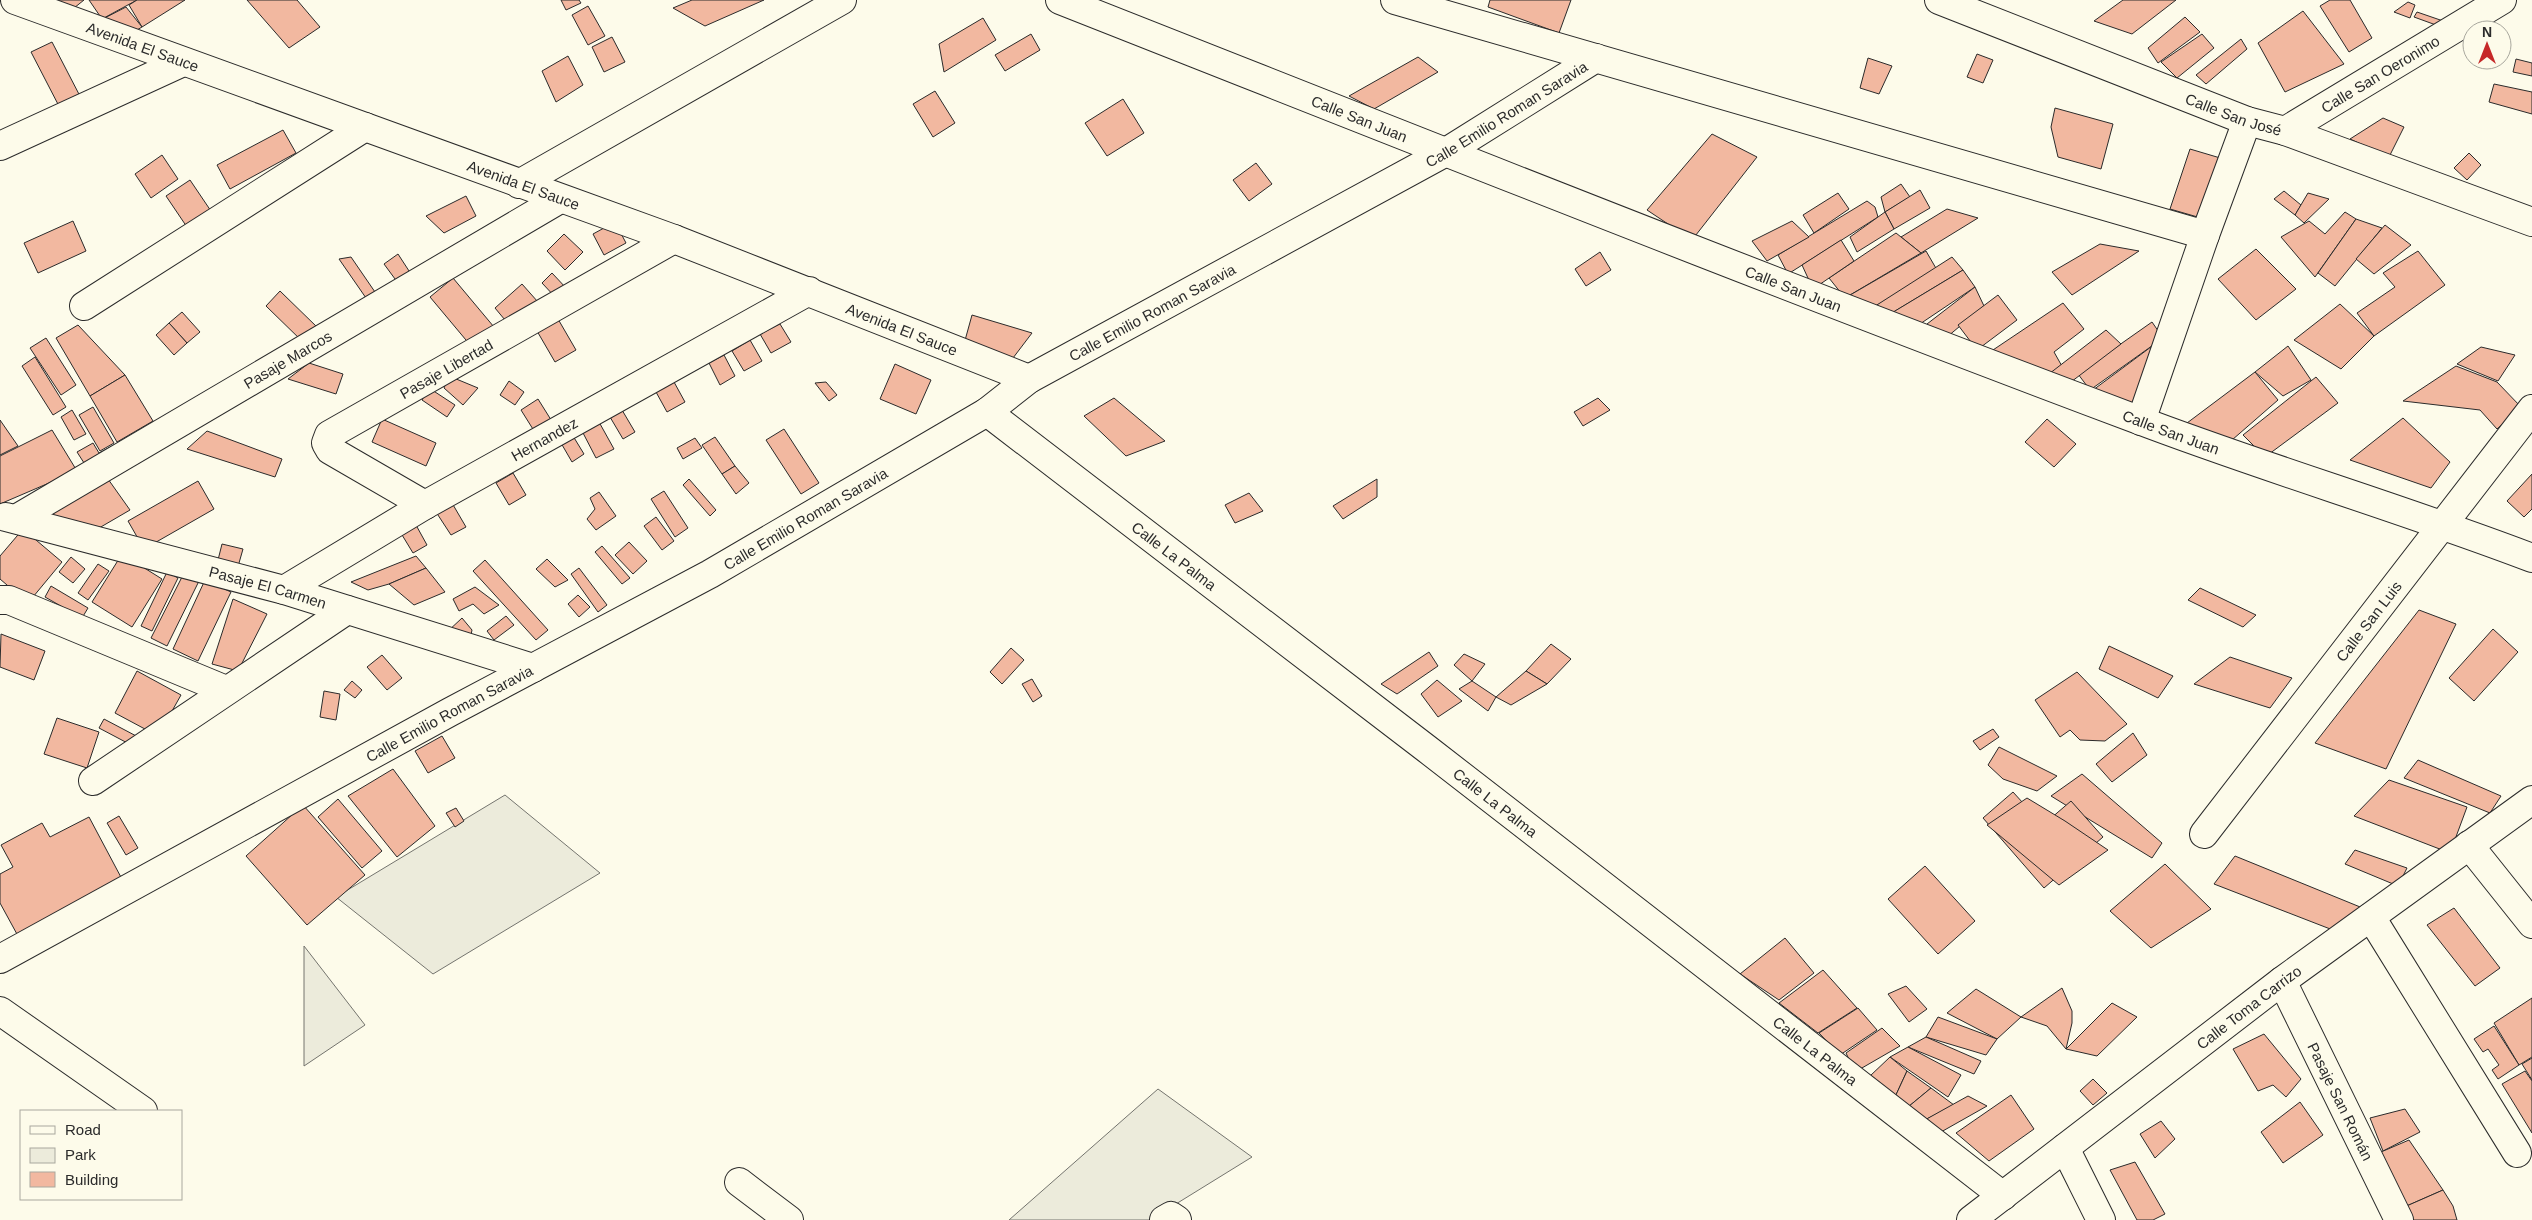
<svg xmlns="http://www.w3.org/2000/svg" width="2532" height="1220" font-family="Arial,sans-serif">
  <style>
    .green { fill: #ecebdb; stroke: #74746e }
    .building { fill: #f2b8a0; stroke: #2b2b2b }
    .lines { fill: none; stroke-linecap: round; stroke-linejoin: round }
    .minor-casing { stroke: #2b2b2b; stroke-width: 30 }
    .minor { stroke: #fdfbea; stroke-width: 28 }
    .labels { text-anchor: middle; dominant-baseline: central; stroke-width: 4; stroke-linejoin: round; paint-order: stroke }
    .street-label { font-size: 15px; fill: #2b2b2b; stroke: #fdfbea }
  </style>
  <rect width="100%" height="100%" fill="#fdfbea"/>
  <g class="green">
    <path d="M505 795 600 873 433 974 336 897Z"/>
    <path d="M304 946 365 1025 304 1066Z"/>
    <path d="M1158 1089 1252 1157 1150 1220H1009Z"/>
  </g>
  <g class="building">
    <path d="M56 0H84L64 16Z"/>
    <path d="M89 0H137L102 19Z"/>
    <path d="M137 0H185L142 27 129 5Z"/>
    <path d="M247 0H297L320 27 289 48Z"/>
    <path d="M561 0H579L581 3 566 10Z"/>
    <path d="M692 0H764L705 26 673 8Z"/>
    <path d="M1490 0H1571L1559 33 1488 7Z"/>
    <path d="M2123 0H2176L2132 34 2094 21Z"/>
    <path d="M2330 0H2350L2372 38 2349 52 2320 6Z"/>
    <path d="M2408 2 2415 5 2410 18 2394 12Z"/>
    <path d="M588 6 605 36 588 45 572 15Z"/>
    <path d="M126 7 142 27 125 37 95 23Z"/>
    <path d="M2303 11 2344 64 2285 92 2258 43Z"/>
    <path d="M2417 12 2449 23 2447 29 2414 17Z"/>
    <path d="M2185 17 2200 32 2158 63 2148 48Z"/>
    <path d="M983 18 996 40 944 72 939 44Z"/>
    <path d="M1031 34 1040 50 1005 71 995 55Z"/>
    <path d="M2202 34 2214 48 2177 78 2161 62Z"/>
    <path d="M612 37 625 62 604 72 592 47Z"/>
    <path d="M2241 39 2247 49 2206 84 2196 75Z"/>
    <path d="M52 42 82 100 61 110 31 52Z"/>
    <path d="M1977 54 1993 60 1983 83 1967 77Z"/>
    <path d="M568 56 583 85 556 102 542 71Z"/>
    <path d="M1418 57 1438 72 1374 109 1349 96Z"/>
    <path d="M1868 58 1892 66 1879 94 1860 88Z"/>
    <path d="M2516 59 2532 63V76L2513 72Z"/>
    <path d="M2494 84 2532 92V114L2489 102Z"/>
    <path d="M935 91 955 123 933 137 913 104Z"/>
    <path d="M1123 99 1144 133 1107 156 1085 123Z"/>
    <path d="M2055 108 2113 124 2101 169 2058 157 2051 127Z"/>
    <path d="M2383 118 2404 127 2389 157 2350 139Z"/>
    <path d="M283 130 296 153 230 189 217 165Z"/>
    <path d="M1712 134 1757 157 1692 240 1647 210Z"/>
    <path d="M2190 149 2227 160 2201 218 2170 209Z"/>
    <path d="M2469 153 2481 165 2467 180 2454 168Z"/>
    <path d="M162 155 178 179 151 198 135 174Z"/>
    <path d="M1256 163 1272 184 1249 201 1233 180Z"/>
    <path d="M190 180 215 217 191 233 166 196Z"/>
    <path d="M1901 184 1910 197 1885 212 1881 197Z"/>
    <path d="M1920 190 1930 208 1894 229 1885 212Z"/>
    <path d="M2284 191 2301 205 2295 215 2274 199Z"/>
    <path d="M1838 193 1849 209 1814 233 1803 215Z"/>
    <path d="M2308 193 2329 199 2304 223 2295 215Z"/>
    <path d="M466 196 476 216 444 233 426 216Z"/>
    <path d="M1867 201 1875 207 1878 217 1788 274 1778 255Z"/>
    <path d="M1947 209 1978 218 1921 253 1901 237Z"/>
    <path d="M1885 212 1894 229 1857 252 1850 237Z"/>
    <path d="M2345 212 2356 219 2315 277 2281 237 2309 221 2325 234Z"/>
    <path d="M2356 219 2382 228 2335 286 2318 273Z"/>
    <path d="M73 221 86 251 38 273 24 243Z"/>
    <path d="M1792 221 1809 237 1767 261 1752 241Z"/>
    <path d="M615 222 626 243 604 255 593 234Z"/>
    <path d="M2385 225 2411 245 2374 274 2356 259Z"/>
    <path d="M1896 233 1921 253 1845 298 1829 278Z"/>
    <path d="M564 234 583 252 565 270 547 251Z"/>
    <path d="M1841 240 1854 261 1813 289 1802 265Z"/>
    <path d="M2100 244 2139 251 2072 295 2052 272Z"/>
    <path d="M2256 249 2296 289 2256 320 2218 279Z"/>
    <path d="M1926 251 1937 270 1869 310 1845 298Z"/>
    <path d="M2418 251 2445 285 2374 336 2357 313 2395 287 2383 273Z"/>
    <path d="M1600 252 1611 270 1586 286 1575 269Z"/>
    <path d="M398 254 411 274 398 283 384 264Z"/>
    <path d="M351 257 375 292 366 298 339 259Z"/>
    <path d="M1952 257 1963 270 1882 319 1869 310Z"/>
    <path d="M1963 270 1975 287 1908 332 1890 314Z"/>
    <path d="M552 273 567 289 557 299 542 283Z"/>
    <path d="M453 278 494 327 471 346 430 297Z"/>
    <path d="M522 284 538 302 510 326 495 308Z"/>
    <path d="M1975 287 1984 306 1941 342 1927 324Z"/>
    <path d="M280 291 318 328 304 343 266 306Z"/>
    <path d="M1998 295 2017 320 1977 350 1958 325Z"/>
    <path d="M2063 303 2084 329 2054 352 2063 368 2045 377 1987 354Z"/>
    <path d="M2340 304 2374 336 2341 369 2294 340Z"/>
    <path d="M182 312 200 332 187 343 169 323Z"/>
    <path d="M972 315 1032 333 1013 358 964 344Z"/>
    <path d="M558 319 576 350 555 362 537 331Z"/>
    <path d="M2152 322 2163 338 2090 390 2078 374Z"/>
    <path d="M169 323 187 343 174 355 156 335Z"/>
    <path d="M780 324 791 342 771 353 760 334Z"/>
    <path d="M78 325 125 375 90 396 56 338Z"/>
    <path d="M2106 330 2121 344 2063 388 2045 377Z"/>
    <path d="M46 338 76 385 61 395 30 348Z"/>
    <path d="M2163 338 2134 410 2085 396Z"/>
    <path d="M750 340 762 361 744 371 732 351Z"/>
    <path d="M2288 346 2311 380 2283 396 2255 372Z"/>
    <path d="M2481 347 2515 355 2498 381 2457 364Z"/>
    <path d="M724 355 735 376 720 385 709 363Z"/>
    <path d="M35 357 66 407 53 415 22 366Z"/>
    <path d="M309 363 343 374 336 394 288 379Z"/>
    <path d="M895 364 931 380 916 414 880 399Z"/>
    <path d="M2456 366 2497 382 2521 407 2497 429 2480 410 2403 401Z"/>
    <path d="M2255 372 2278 400 2232 440 2175 432Z"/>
    <path d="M125 375 153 421 117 442 90 396Z"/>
    <path d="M449 376 478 388 463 405 444 388Z"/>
    <path d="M2316 377 2338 403 2265 457 2243 435Z"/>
    <path d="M509 381 524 392 515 405 500 395Z"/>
    <path d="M674 382 685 402 667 412 656 392Z"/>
    <path d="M826 382 837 395 829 401 815 383Z"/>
    <path d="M429 388 455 405 447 417 422 400Z"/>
    <path d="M1114 398 1165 441 1126 456 1084 416Z"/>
    <path d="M1598 398 1610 410 1583 426 1574 412Z"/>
    <path d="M538 399 553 423 536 434 521 410Z"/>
    <path d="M93 407 114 443 100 451 79 415Z"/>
    <path d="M72 410 86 434 74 440 61 417Z"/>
    <path d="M622 410 635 432 623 439 610 417Z"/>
    <path d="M2403 418 2450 462 2431 488 2350 460Z"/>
    <path d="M382 419 436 443 426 466 372 442Z"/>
    <path d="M2047 419 2076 444 2054 467 2025 442Z"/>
    <path d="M0 420 18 446 0 455Z"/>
    <path d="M599 422 614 449 596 458 582 431Z"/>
    <path d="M784 429 819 483 801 494 766 440Z"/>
    <path d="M52 430 77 471 0 504V456Z"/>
    <path d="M207 431 282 459 275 477 187 449Z"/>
    <path d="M573 436 584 454 572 462 561 443Z"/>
    <path d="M715 437 735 466 722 474 702 445Z"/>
    <path d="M695 438 702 448 683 459 677 448Z"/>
    <path d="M93 443 99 453 114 445 117 449 86 466 77 452Z"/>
    <path d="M735 466 749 483 736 494 722 474Z"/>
    <path d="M513 473 526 495 509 505 496 483Z"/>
    <path d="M2532 474V509L2524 517 2507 501Z"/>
    <path d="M108 479 130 510 87 535 50 514Z"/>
    <path d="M689 479 716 510 710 516 683 485Z"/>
    <path d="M1377 479V497L1343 519 1333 506Z"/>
    <path d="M198 481 214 509 144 549 128 521Z"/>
    <path d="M664 491 688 528 675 537 651 499Z"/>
    <path d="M599 492 616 516 596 530 587 519 595 509 590 498Z"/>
    <path d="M1249 493 1263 511 1235 523 1225 505Z"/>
    <path d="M452 503 466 527 451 535 436 512Z"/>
    <path d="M411 516 427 545 413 553 396 525Z"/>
    <path d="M656 517 674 541 662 550 644 526Z"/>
    <path d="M23 529 62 562 28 603 0 579V556Z"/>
    <path d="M629 542 647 561 633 574 615 555Z"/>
    <path d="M222 544 243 549 237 570 217 564Z"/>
    <path d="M602 546 630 578 622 584 595 552Z"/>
    <path d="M122 554 162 579 132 627 92 602Z"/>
    <path d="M416 556 426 568 389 584 368 590 351 582Z"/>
    <path d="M71 557 85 569 73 583 59 572Z"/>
    <path d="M547 559 568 580 555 587 536 569Z"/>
    <path d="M485 560 548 630 536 640 473 571Z"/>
    <path d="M98 564 109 571 88 600 78 593Z"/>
    <path d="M426 568 445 592 414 605 389 584Z"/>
    <path d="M579 568 607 605 598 612 571 574Z"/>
    <path d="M167 572 178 578 152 631 141 626Z"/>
    <path d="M184 573 199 581 167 646 151 638Z"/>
    <path d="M205 580 231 592 198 661 173 649Z"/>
    <path d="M51 586 88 608 82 618 45 597Z"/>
    <path d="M475 587 499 605 484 614 473 604 459 611 453 599Z"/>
    <path d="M2200 588 2256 615 2243 627 2188 600Z"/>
    <path d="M578 595 590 607 579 617 568 604Z"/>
    <path d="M233 599 267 614 238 671 212 664Z"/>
    <path d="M2419 610 2456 624 2386 769 2315 743Z"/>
    <path d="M506 616 514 625 494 640 487 631Z"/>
    <path d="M462 618 472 630 469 644 447 632Z"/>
    <path d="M2493 629 2518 652 2474 701 2449 678Z"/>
    <path d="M1 634 45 651 34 680 0 667Z"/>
    <path d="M1551 644 1571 659 1547 684 1526 671Z"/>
    <path d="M2109 646 2173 676 2158 698 2099 669Z"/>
    <path d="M1011 648 1024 660 1002 684 990 672Z"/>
    <path d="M1429 652 1438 666 1397 694 1381 684Z"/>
    <path d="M1464 654 1485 664 1472 681 1454 665Z"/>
    <path d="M382 655 402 678 387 690 367 667Z"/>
    <path d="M2230 657 2292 678 2270 708 2194 684Z"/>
    <path d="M137 671 181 695 158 736 115 713Z"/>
    <path d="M1526 671 1547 684 1511 705 1496 697Z"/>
    <path d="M2077 672 2127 724 2105 741 2080 740 2070 730 2060 737 2035 700Z"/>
    <path d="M1032 679 1042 696 1033 702 1022 684Z"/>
    <path d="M1437 680 1462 701 1438 717 1421 694Z"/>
    <path d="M352 681 362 690 355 698 344 690Z"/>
    <path d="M1472 681 1496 697 1488 711 1459 689Z"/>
    <path d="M324 691 340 694 336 720 320 717Z"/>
    <path d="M57 718 99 732 87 768 44 754Z"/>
    <path d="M104 719 140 738 135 747 99 728Z"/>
    <path d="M1993 729 1999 737 1980 750 1973 741Z"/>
    <path d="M2133 733 2147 755 2112 782 2096 764Z"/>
    <path d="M442 736 455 758 428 773 415 751Z"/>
    <path d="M1999 747 2057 776 2037 791 2003 779 1988 765Z"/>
    <path d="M2418 760 2501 796 2490 813 2404 778Z"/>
    <path d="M393 769 435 826 397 857 348 796Z"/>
    <path d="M2082 774 2162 843 2152 858 2051 796Z"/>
    <path d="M2389 780 2467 807 2450 853 2354 816Z"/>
    <path d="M2013 792 2043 825 2071 801 2103 837 2044 888 1983 818Z"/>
    <path d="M2027 798 2065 821 2108 850 2059 885 1987 825Z"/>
    <path d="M338 799 382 851 362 868 318 817Z"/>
    <path d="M303 805 365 875 307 925 246 856Z"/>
    <path d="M456 808 464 821 455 827 446 813Z"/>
    <path d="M119 816 138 848 126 855 107 823Z"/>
    <path d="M89 817 123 881 18 936 0 903V874L13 867 1 845 42 823 50 837Z"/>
    <path d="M2355 850 2407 868 2398 886 2345 864Z"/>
    <path d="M2235 856 2370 911 2338 932 2214 884Z"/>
    <path d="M2165 864 2211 909 2151 948 2110 911Z"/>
    <path d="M1925 866 1975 921 1938 954 1888 899Z"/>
    <path d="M2454 908 2500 968 2475 986 2427 925Z"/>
    <path d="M1785 938 1814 973 1779 1000 1740 974Z"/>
    <path d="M1823 970 1857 1008 1818 1033 1779 1003Z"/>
    <path d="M1906 986 1927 1009 1909 1022 1888 994Z"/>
    <path d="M2062 988 2072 1011V1023L2066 1049 2047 1026 2021 1017Z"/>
    <path d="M1976 989 2021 1017 1997 1039 1947 1013Z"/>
    <path d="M2532 998V1057L2519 1065 2494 1023Z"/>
    <path d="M2112 1003 2137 1017 2097 1056 2066 1049Z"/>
    <path d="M1858 1008 1877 1030 1840 1055 1819 1033Z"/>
    <path d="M1938 1017 1997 1039 1986 1055 1926 1037Z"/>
    <path d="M2494 1026 2519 1065 2498 1079 2492 1070 2499 1065 2488 1049 2483 1052 2474 1039Z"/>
    <path d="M1882 1028 1900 1046 1855 1072 1846 1053Z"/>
    <path d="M2264 1034 2301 1079 2286 1097 2273 1085 2258 1091 2233 1049Z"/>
    <path d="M1926 1037 1981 1061 1974 1074 1908 1047Z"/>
    <path d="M1908 1047 1961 1075 1948 1097 1890 1057Z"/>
    <path d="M1890 1057 1907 1071 1895 1097 1870 1076Z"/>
    <path d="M2532 1058V1080L2522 1064Z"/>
    <path d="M1907 1071 1931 1088 1908 1107 1895 1097Z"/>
    <path d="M2525 1071 2532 1081V1133L2502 1084Z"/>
    <path d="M2093 1079 2107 1093 2093 1105 2080 1091Z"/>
    <path d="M1931 1088 1954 1105 1923 1121 1908 1107Z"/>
    <path d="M2011 1095 2034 1129 1989 1161 1956 1133Z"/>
    <path d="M1968 1096 1987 1106 1941 1132 1923 1121Z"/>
    <path d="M2300 1102 2323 1135 2283 1163 2261 1132Z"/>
    <path d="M2405 1109 2420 1132 2383 1151 2370 1118Z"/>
    <path d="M2161 1121 2175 1139 2155 1158 2140 1134Z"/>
    <path d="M2409 1140 2443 1190 2402 1208 2374 1155Z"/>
    <path d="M2135 1162 2165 1214 2153 1220H2137L2110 1170Z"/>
    <path d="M2443 1190 2453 1206 2457 1220H2401L2402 1208Z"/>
  </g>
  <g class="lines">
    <defs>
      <g id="minor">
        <path id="s1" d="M15 0 674 239 1029 379"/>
        <path id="s2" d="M1060 0C1418 141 1776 284 2136 419 2267 469 2401 508 2532 558"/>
        <path d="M1395 0 2205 235"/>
        <path id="s3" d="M1939 0 2247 121 2285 131 2532 222"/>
        <path id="s4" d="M2285 131 2502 0"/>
        <path d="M0 146 183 62"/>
        <path d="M519 184 842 0"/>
        <path d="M84 306 365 127"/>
        <path id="s5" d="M987 412 1427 749 2003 1196"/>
        <path d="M2141 421 2205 235 2247 121"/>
        <path id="s6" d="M425 505 330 450 326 443 329 435 674 239"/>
        <path id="s7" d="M6 517 284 590 533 668"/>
        <path id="s8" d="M16 519 560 199"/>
        <path id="s9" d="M284 590 425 505 809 291"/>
        <path d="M0 600H9L226 690"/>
        <path d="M93 781 347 610"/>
        <path id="s10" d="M2204 834 2532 409"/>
        <path d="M2469 845 2532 924"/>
        <path d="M2371 917 2517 1153"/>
        <path id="s11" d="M0 959 450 712 710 574 987 412 1029 379 1446 152 1596 58"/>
        <path id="s12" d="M2282 981 2399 1220"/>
        <path d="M0 1011 143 1111"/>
        <path d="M2065 1148 2101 1220"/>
        <path d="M739 1182 789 1220"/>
        <path d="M1164 1220 1171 1216 1177 1220"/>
        <path id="s13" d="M1971 1220 2282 981 2532 800"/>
      </g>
    </defs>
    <use href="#minor" class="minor-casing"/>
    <use href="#minor" class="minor"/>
  </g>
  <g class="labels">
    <g class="street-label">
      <text stroke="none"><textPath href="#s1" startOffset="136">Avenida El Sauce</textPath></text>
      <text stroke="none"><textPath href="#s4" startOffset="111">Calle San Oeronimo</textPath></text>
      <text stroke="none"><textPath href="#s3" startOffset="316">Calle San José</textPath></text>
      <text stroke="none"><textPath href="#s11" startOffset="1728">Calle Emilio Roman Saravia</textPath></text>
      <text stroke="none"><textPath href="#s2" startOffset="322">Calle San Juan</textPath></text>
      <text stroke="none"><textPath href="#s1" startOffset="541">Avenida El Sauce</textPath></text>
      <text stroke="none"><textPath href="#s2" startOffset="788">Calle San Juan</textPath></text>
      <text stroke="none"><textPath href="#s11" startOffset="1322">Calle Emilio Roman Saravia</textPath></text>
      <text stroke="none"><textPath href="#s1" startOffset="946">Avenida El Sauce</textPath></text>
      <text stroke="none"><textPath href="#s8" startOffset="315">Pasaje Marcos</textPath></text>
      <text stroke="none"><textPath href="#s6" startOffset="261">Pasaje Libertad</textPath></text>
      <text stroke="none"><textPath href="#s2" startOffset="1192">Calle San Juan</textPath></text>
      <text stroke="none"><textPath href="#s9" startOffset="301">Hernandez</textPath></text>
      <text stroke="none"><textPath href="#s11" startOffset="918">Calle Emilio Roman Saravia</textPath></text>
      <text stroke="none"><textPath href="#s5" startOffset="236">Calle La Palma</textPath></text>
      <text stroke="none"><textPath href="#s7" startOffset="271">Pasaje El Carmen</textPath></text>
      <text stroke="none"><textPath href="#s10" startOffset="269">Calle San Luis</textPath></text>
      <text stroke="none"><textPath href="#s11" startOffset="512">Calle Emilio Roman Saravia</textPath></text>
      <text stroke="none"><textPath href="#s5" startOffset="641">Calle La Palma</textPath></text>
      <text stroke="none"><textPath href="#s13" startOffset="350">Calle Toma Carrizo</textPath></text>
      <text stroke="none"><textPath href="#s5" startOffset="1046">Calle La Palma</textPath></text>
      <text stroke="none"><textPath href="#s12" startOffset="134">Pasaje San Román</textPath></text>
    </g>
  </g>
  <rect x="20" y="1110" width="162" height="90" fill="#fdfbea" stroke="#a9a89e"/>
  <rect x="30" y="1126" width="25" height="8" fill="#fdfbea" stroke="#a9a89e"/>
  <text x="65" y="1135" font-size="15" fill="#2b2b2b">Road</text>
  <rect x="30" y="1148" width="25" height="15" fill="#ecebdb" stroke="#a9a89e"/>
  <text x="65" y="1160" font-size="15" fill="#2b2b2b">Park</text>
  <rect x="30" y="1172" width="25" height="15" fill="#f2b8a0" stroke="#a9a89e"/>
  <text x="65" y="1185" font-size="15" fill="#2b2b2b">Building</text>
  <g transform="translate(2487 45)"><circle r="24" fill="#fdfbea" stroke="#a9a89e"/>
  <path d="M0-4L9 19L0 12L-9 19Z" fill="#c62828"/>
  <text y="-8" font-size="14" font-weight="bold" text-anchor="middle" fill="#2b2b2b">N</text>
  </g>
</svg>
